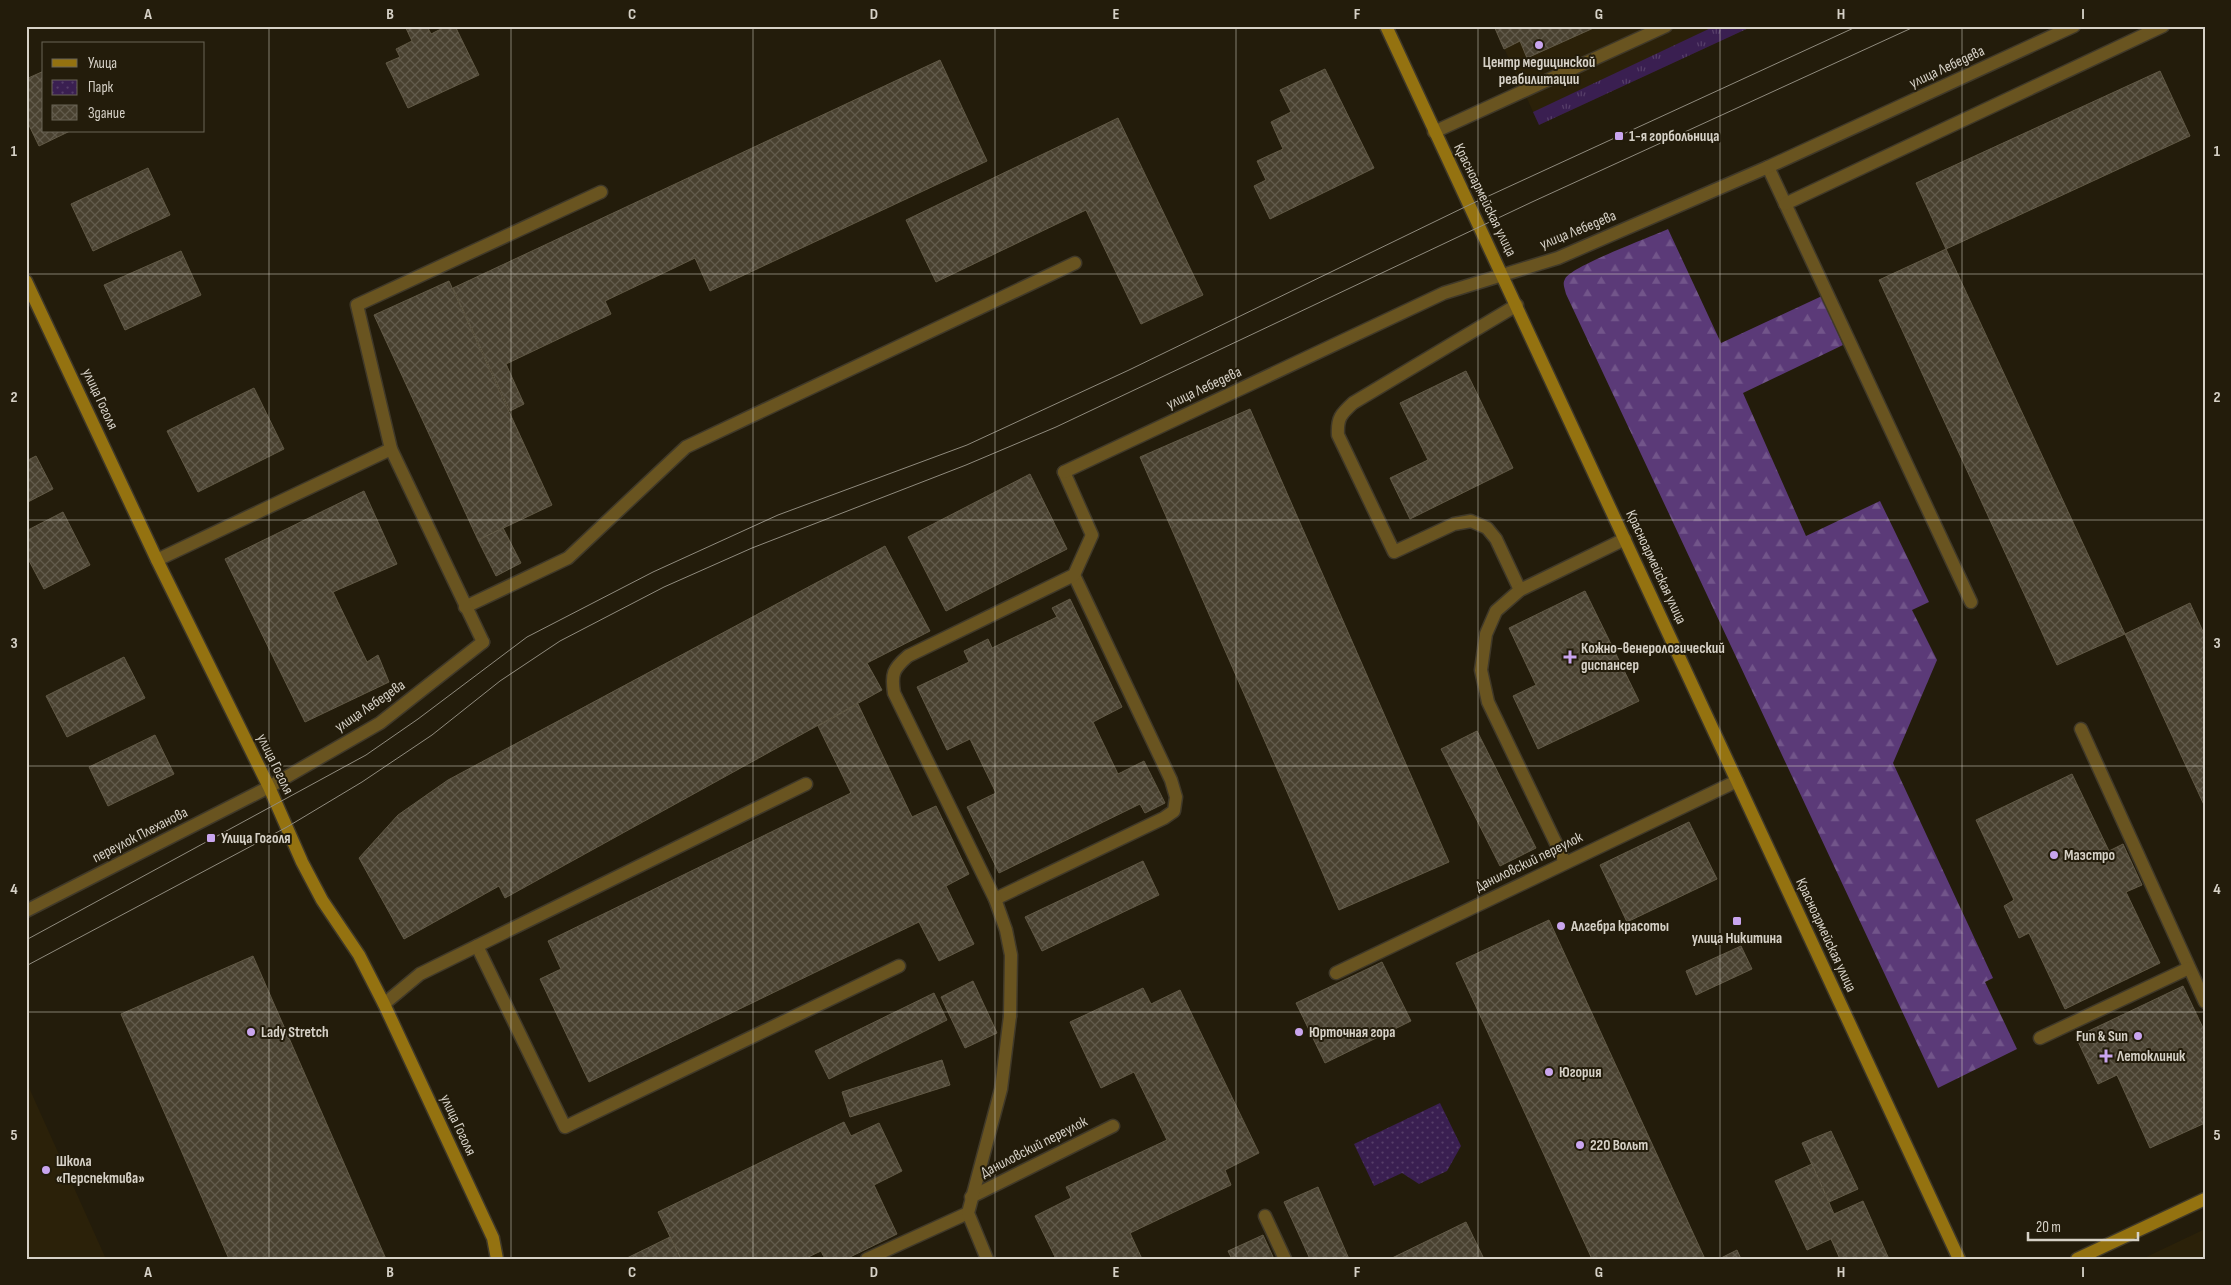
<svg xmlns="http://www.w3.org/2000/svg" width="2231" height="1285" font-family="'Sofia Sans Condensed',sans-serif">
  <style>
    .built { fill: #2b2109 }
    .grass { fill: url(#grass-tufts) }
    .forest { fill: url(#forest-firs) }
    .park { fill: url(#park-dots) }
    .building { fill: url(#building-cross-hatch); stroke: #615946 }
    .lines { fill: none; stroke-linecap: round; stroke-linejoin: round }
    .lane-casing { stroke: #403929; stroke-width: 15 }
    .street-casing { stroke: #403929; stroke-width: 15 }
    .secondary-casing { stroke: #403929; stroke-width: 15 }
    .lane { stroke: #695420; stroke-width: 12 }
    .street { stroke: #695420; stroke-width: 12 }
    .secondary { stroke: #947210; stroke-width: 12 }
    .tram { stroke: #908b7e; stroke-width: 1 }
    .grid { fill: none; stroke: #d6d1c7; stroke-width: 1; stroke-opacity: 0.55 }
    .poi-dot { fill: #c9a5ee; stroke: #231c0b; stroke-width: 2 }
    .labels { text-anchor: middle; dominant-baseline: central; stroke-width: 4; stroke-linejoin: round; paint-order: stroke }
    .poi-label { font-size: 15px; font-weight: bold; fill: #d6d1c7; stroke: #231c0b; text-anchor: start }
    .street-label { font-size: 15px; fill: #d6d1c7; stroke: #231c0b }
    .neatline { fill: none; stroke: #d6d1c7; stroke-width: 2 }
    .grid-label { font-size: 16px; text-anchor: middle; font-weight: bold; fill: #d6d1c7 }
  </style>
  <defs>
    <pattern id="grass-tufts" width="24" height="20" patternUnits="userSpaceOnUse" patternTransform="scale(1.25)"><rect width="24" height="20" fill="#3a1f51"/><path d="M3 7l-1-3M5 7V3M7 7l1-3M15 17l-1-3M17 17v-4M19 17l1-3" fill="none" stroke="#563e69"/></pattern>
    <pattern id="forest-firs" width="22" height="20" patternUnits="userSpaceOnUse" patternTransform="scale(1.25)"><rect width="22" height="20" fill="#5b3a78"/><path d="M5 1l3.5 6h-7zM16 11l3.5 6h-7z" fill="#72558a"/></pattern>
    <pattern id="park-dots" width="8" height="8" patternUnits="userSpaceOnUse" patternTransform="scale(1.25)"><rect width="8" height="8" fill="#3a1f51"/><path d="M2 2h.1M6 6h.1" fill="none" stroke="#563e69" stroke-width="1.8" stroke-linecap="round"/></pattern>
    <pattern id="building-cross-hatch" width="8" height="8" patternUnits="userSpaceOnUse" patternTransform="scale(1.25)"><rect width="8" height="8" fill="#494130"/><path d="M0 0l8 8M0 8l8-8" fill="none" stroke="#625b4c"/></pattern>
  </defs>
  <rect width="100%" height="100%" fill="#231c0b"/>
  <g class="built">
    <path d="M1494 26H1753L1539 125Z"/>
    <path d="M26 1081 106 1259H26Z"/>
    <path d="M2205 1229V1259H2142Z"/>
  </g>
  <path class="grass" d="M1715 26H1753L1539 125 1533 112Z"/>
  <path class="forest" d="M1668 229 1721 343 1822 296 1843 345 1743 393 1806 536 1880 501 1929 602 1912 610 1937 660 1893 763 1993 978 1985 982 2017 1049 1938 1088 1566 294C1565 289 1562 284 1565 279 1571 266 1651 237 1668 229Z"/>
  <path class="park" d="M1440 1103 1461 1146 1447 1171 1419 1184 1402 1173 1374 1186 1354 1144Z"/>
  <g class="building">
    <path d="M405 26H427L431 34 447 26H455L479 75 408 108 386 63 400 57 396 49 412 41Z"/>
    <path d="M1494 26H1598L1527 58 1520 41 1504 49Z"/>
    <path d="M940 60 987 161 710 291 695 258 605 301 611 314 506 364 524 404 510 411 453 288Z"/>
    <path d="M1325 69 1374 168 1270 219 1254 186 1266 180 1257 161 1283 149 1271 122 1291 112 1280 90Z"/>
    <path d="M44 71V131H70L39 146 26 119V79Z"/>
    <path d="M2160 71 2190 136 1946 249 1916 183Z"/>
    <path d="M1118 118 1203 295 1141 324 1086 210 936 282 906 220Z"/>
    <path d="M148 168 170 215 93 251 71 204Z"/>
    <path d="M1946 249 2125 634 2057 665 1879 280Z"/>
    <path d="M181 251 201 295 125 330 104 285Z"/>
    <path d="M449 281 552 505 478 540 374 315Z"/>
    <path d="M1466 371 1513 468 1410 519 1390 478 1428 460 1400 403Z"/>
    <path d="M254 388 284 449 198 492 167 431Z"/>
    <path d="M1250 409 1449 862 1339 910 1140 457Z"/>
    <path d="M36 456 53 489 26 503V461Z"/>
    <path d="M1030 474 1067 549 946 611 908 537Z"/>
    <path d="M364 491 397 564 333 592 367 662 378 655 389 682 305 722 225 559Z"/>
    <path d="M63 512 90 565 44 589 26 555V531Z"/>
    <path d="M503 528 521 563 496 576 478 540Z"/>
    <path d="M885 546 930 631 867 663 882 690 505 898 499 886 404 939 359 858 398 815 448 780Z"/>
    <path d="M1585 591 1639 701 1538 749 1513 696 1536 685 1509 628Z"/>
    <path d="M1070 599 1122 707 1093 722 1118 774 1144 761 1165 803 1145 813 1140 804 999 873 967 807 996 793 970 739 947 750 917 687 969 662 964 651 988 639 992 648 1057 617 1052 608Z"/>
    <path d="M2190 603 2205 636V807L2125 634Z"/>
    <path d="M124 657 145 698 67 737 46 696Z"/>
    <path d="M858 704 912 817 936 806 969 874 946 886 974 944 939 961 919 922 589 1082 540 979 561 969 548 941 851 793 818 726Z"/>
    <path d="M1477 731 1536 848 1500 866 1441 749Z"/>
    <path d="M155 735 174 774 108 806 89 767Z"/>
    <path d="M2072 774 2109 851 2123 844 2142 885 2126 892 2160 963 2065 1009 2029 933 2019 938 2004 906 2014 900 1976 820Z"/>
    <path d="M1689 822 1717 879 1627 922 1600 865Z"/>
    <path d="M1143 861 1159 895 1042 951 1025 917Z"/>
    <path d="M1549 920 1705 1259H1592L1456 963Z"/>
    <path d="M1741 946 1752 969 1696 995 1686 971Z"/>
    <path d="M253 956 386 1259H229L121 1014Z"/>
    <path d="M1382 962 1411 1021 1325 1063 1296 1003Z"/>
    <path d="M973 981 997 1033 965 1048 941 997Z"/>
    <path d="M2183 986 2205 1032V1123L2150 1148 2117 1075 2098 1084 2076 1037Z"/>
    <path d="M1143 988 1151 1004 1180 990 1259 1153 1225 1170 1231 1185 1130 1233 1142 1259H1056L1035 1216 1071 1198 1066 1187 1167 1140 1134 1072 1101 1088 1070 1022Z"/>
    <path d="M934 993 947 1020 829 1079 815 1051Z"/>
    <path d="M942 1060 950 1085 850 1117 842 1092Z"/>
    <path d="M844 1122 851 1136 879 1123 902 1171 874 1185 897 1234 846 1259H825L821 1251 804 1259H681L658 1212Z"/>
    <path d="M1831 1131 1858 1189 1829 1202 1802 1143Z"/>
    <path d="M1812 1164 1834 1214 1863 1201 1889 1259H1840L1831 1239 1807 1250 1775 1181Z"/>
    <path d="M1318 1187 1349 1259H1310L1284 1202Z"/>
    <path d="M1466 1222 1484 1259H1390Z"/>
    <path d="M1263 1235 1274 1259H1232L1228 1251Z"/>
    <path d="M670 1237 681 1259H625Z"/>
    <path d="M1737 1250 1741 1259H1719Z"/>
  </g>
  <g class="lines">
    <defs>
      <g id="lane">
        <path d="M1434 132 1666 26"/>
        <path d="M1768 167 1971 602"/>
        <path d="M1785 204 2163 26"/>
        <path d="M1517 305 1353 403C1341 414 1337 418 1338 435L1394 552 1454 524 1471 521 1487 528 1496 539 1520 590"/>
        <path d="M157 560 391 449"/>
        <path d="M465 607 568 558 686 447 1075 263"/>
        <path d="M483 642 391 449 357 305 601 192"/>
        <path d="M2081 729 2205 1002"/>
        <path d="M1565 862 1488 702 1481 670 1486 634 1496 611 1520 590 1625 539"/>
        <path d="M995 899 1164 818 1174 811 1176 797 1171 780 1074 575"/>
        <path d="M477 946 565 1127 899 966"/>
        <path d="M384 1004 420 974 806 784"/>
        <path d="M1010 1016 1011 955 1006 930 995 899 894 693C891 674 893 669 908 656L1074 575 1092 535 1064 472"/>
        <path d="M2040 1038 2189 968"/>
        <path d="M971 1197 1113 1126"/>
        <path d="M1265 1216 1285 1259"/>
        <path d="M867 1259 968 1213"/>
      </g>
      <g id="street">
        <path d="M1064 472 1444 293 1558 258 1768 167 2074 26"/>
        <path d="M26 911 269 787 380 723 483 642"/>
        <path d="M1336 973 1737 781"/>
        <path d="M987 1259 968 1213 1001 1089 1010 1016"/>
      </g>
      <g id="secondary">
        <path d="M1386 26 1959 1259"/>
        <path d="M26 281 157 560 269 787 302 862 322 900 359 955 384 1004 493 1238 497 1259"/>
        <path d="M2077 1259 2205 1199"/>
      </g>
    </defs>
    <use href="#lane" class="lane-casing"/>
    <use href="#street" class="street-casing"/>
    <use href="#secondary" class="secondary-casing"/>
    <use href="#lane" class="lane"/>
    <use href="#street" class="street"/>
    <use href="#secondary" class="secondary"/>
    <g class="tram">
      <path d="M26 940 366 755 418 719 527 637 653 572 778 515 967 445 1129 370 1469 205 1858 26"/>
      <path d="M26 966 287 827 362 782 432 735 500 681 560 641 664 587 752 548 966 465 1056 427 1532 202 1916 26"/>
    </g>
  </g>
  <path class="grid" d="M269 26V1259M511 26V1259M753 26V1259M995 26V1259M1236 26V1259M1478 26V1259M1720 26V1259M1962 26V1259M26 274H2205M26 520H2205M26 766H2205M26 1012H2205"/>
  <g class="poi-dot">
    <circle cx="1539" cy="45" r="5"/>
    <rect x="1614" y="131" width="10" height="10" rx="2.5"/>
    <path d="M1567.5 649.5h5v5h5v5h-5v5h-5v-5h-5v-5h5z"/>
    <rect x="206" y="833" width="10" height="10" rx="2.5"/>
    <circle cx="2054" cy="855" r="5"/>
    <rect x="1732" y="916" width="10" height="10" rx="2.5"/>
    <circle cx="1561" cy="926" r="5"/>
    <circle cx="251" cy="1032" r="5"/>
    <circle cx="1299" cy="1032" r="5"/>
    <circle cx="2138" cy="1036" r="5"/>
    <path d="M2103.5 1048.5h5v5h5v5h-5v5h-5v-5h-5v-5h5z"/>
    <circle cx="1549" cy="1072" r="5"/>
    <circle cx="1580" cy="1145" r="5"/>
    <circle cx="46" cy="1170" r="5"/>
  </g>
  <g class="labels">
    <g class="poi-label">
      <text x="1539" y="62" text-anchor="middle">Центр медицинской<tspan x="1539" dy="17">реабилитации</tspan></text>
      <text x="1629" y="136">1-я горбольница</text>
      <text x="1581" y="648">Кожно-венерологический<tspan x="1581" dy="17">диспансер</tspan></text>
      <text x="221" y="838">Улица Гоголя</text>
      <text x="2064" y="855">Маэстро</text>
      <text x="1571" y="926">Алгебра красоты</text>
      <text x="1737" y="938" text-anchor="middle">улица Никитина</text>
      <text x="261" y="1032">Lady Stretch</text>
      <text x="1309" y="1032">Юрточная гора</text>
      <text x="2128" y="1036" text-anchor="end">Fun &amp; Sun</text>
      <text x="2117" y="1056">Летоклиник</text>
      <text x="1559" y="1072">Югория</text>
      <text x="1590" y="1145">220 Вольт</text>
      <text x="56" y="1161">Школа<tspan x="56" dy="17">«Перспектива»</tspan></text>
    </g>
    <g class="street-label">
      <text transform="translate(1947 67) rotate(-25)">улица Лебедева</text>
      <text transform="translate(1485 200) rotate(64)">Красноармейская улица</text>
      <text transform="translate(1578 230) rotate(-22)">улица Лебедева</text>
      <text transform="translate(1204 388) rotate(-25)">улица Лебедева</text>
      <text transform="translate(100 399) rotate(65)">улица Гоголя</text>
      <text transform="translate(1656 567) rotate(65)">Красноармейская улица</text>
      <text transform="translate(370 706) rotate(-34)">улица Лебедева</text>
      <text transform="translate(275 764) rotate(64)">улица Гоголя</text>
      <text transform="translate(140 835) rotate(-27)">переулок Плеханова</text>
      <text transform="translate(1529 862) rotate(-26)">Даниловский переулок</text>
      <text transform="translate(1826 935) rotate(65)">Красноармейская улица</text>
      <text transform="translate(458 1125) rotate(65)">улица Гоголя</text>
      <text transform="translate(1034 1147) rotate(-27)">Даниловский переулок</text>
    </g>
  </g>
  <rect width="2231" height="1285" fill="none" stroke="#231c0b" stroke-width="55"/>
  <rect x="42" y="42" width="162" height="90" fill="#231c0b" stroke="#6b6456"/>
  <rect x="52" y="59" width="25" height="8" fill="#947210" stroke="#6b6456"/>
  <text x="88" y="68" font-size="15" fill="#d6d1c7">Улица</text>
  <rect x="52" y="80" width="25" height="15" fill="url(#park-dots)" stroke="#6b6456"/>
  <text x="88" y="92" font-size="15" fill="#d6d1c7">Парк</text>
  <rect x="52" y="105" width="25" height="15" fill="url(#building-cross-hatch)" stroke="#6b6456"/>
  <text x="88" y="118" font-size="15" fill="#d6d1c7">Здание</text>
  <path d="M2028 1232v8h110v-8" fill="none" stroke="#d6d1c7" stroke-width="2.5"/>
  <text x="2036" y="1232" font-size="15" fill="#d6d1c7" stroke="#231c0b" stroke-width="4" paint-order="stroke">20 m</text>
  <rect x="28" y="28" width="2176" height="1230" class="neatline"/>
  <g class="grid-label">
    <text x="148" y="19">A</text>
    <text x="390" y="19">B</text>
    <text x="632" y="19">C</text>
    <text x="874" y="19">D</text>
    <text x="1116" y="19">E</text>
    <text x="1357" y="19">F</text>
    <text x="1599" y="19">G</text>
    <text x="1841" y="19">H</text>
    <text x="2083" y="19">I</text>
    <text x="14" y="156">1</text>
    <text x="2217" y="156">1</text>
    <text x="14" y="402">2</text>
    <text x="2217" y="402">2</text>
    <text x="14" y="648">3</text>
    <text x="2217" y="648">3</text>
    <text x="14" y="894">4</text>
    <text x="2217" y="894">4</text>
    <text x="14" y="1140">5</text>
    <text x="2217" y="1140">5</text>
    <text x="148" y="1277">A</text>
    <text x="390" y="1277">B</text>
    <text x="632" y="1277">C</text>
    <text x="874" y="1277">D</text>
    <text x="1116" y="1277">E</text>
    <text x="1357" y="1277">F</text>
    <text x="1599" y="1277">G</text>
    <text x="1841" y="1277">H</text>
    <text x="2083" y="1277">I</text>
  </g>
</svg>
